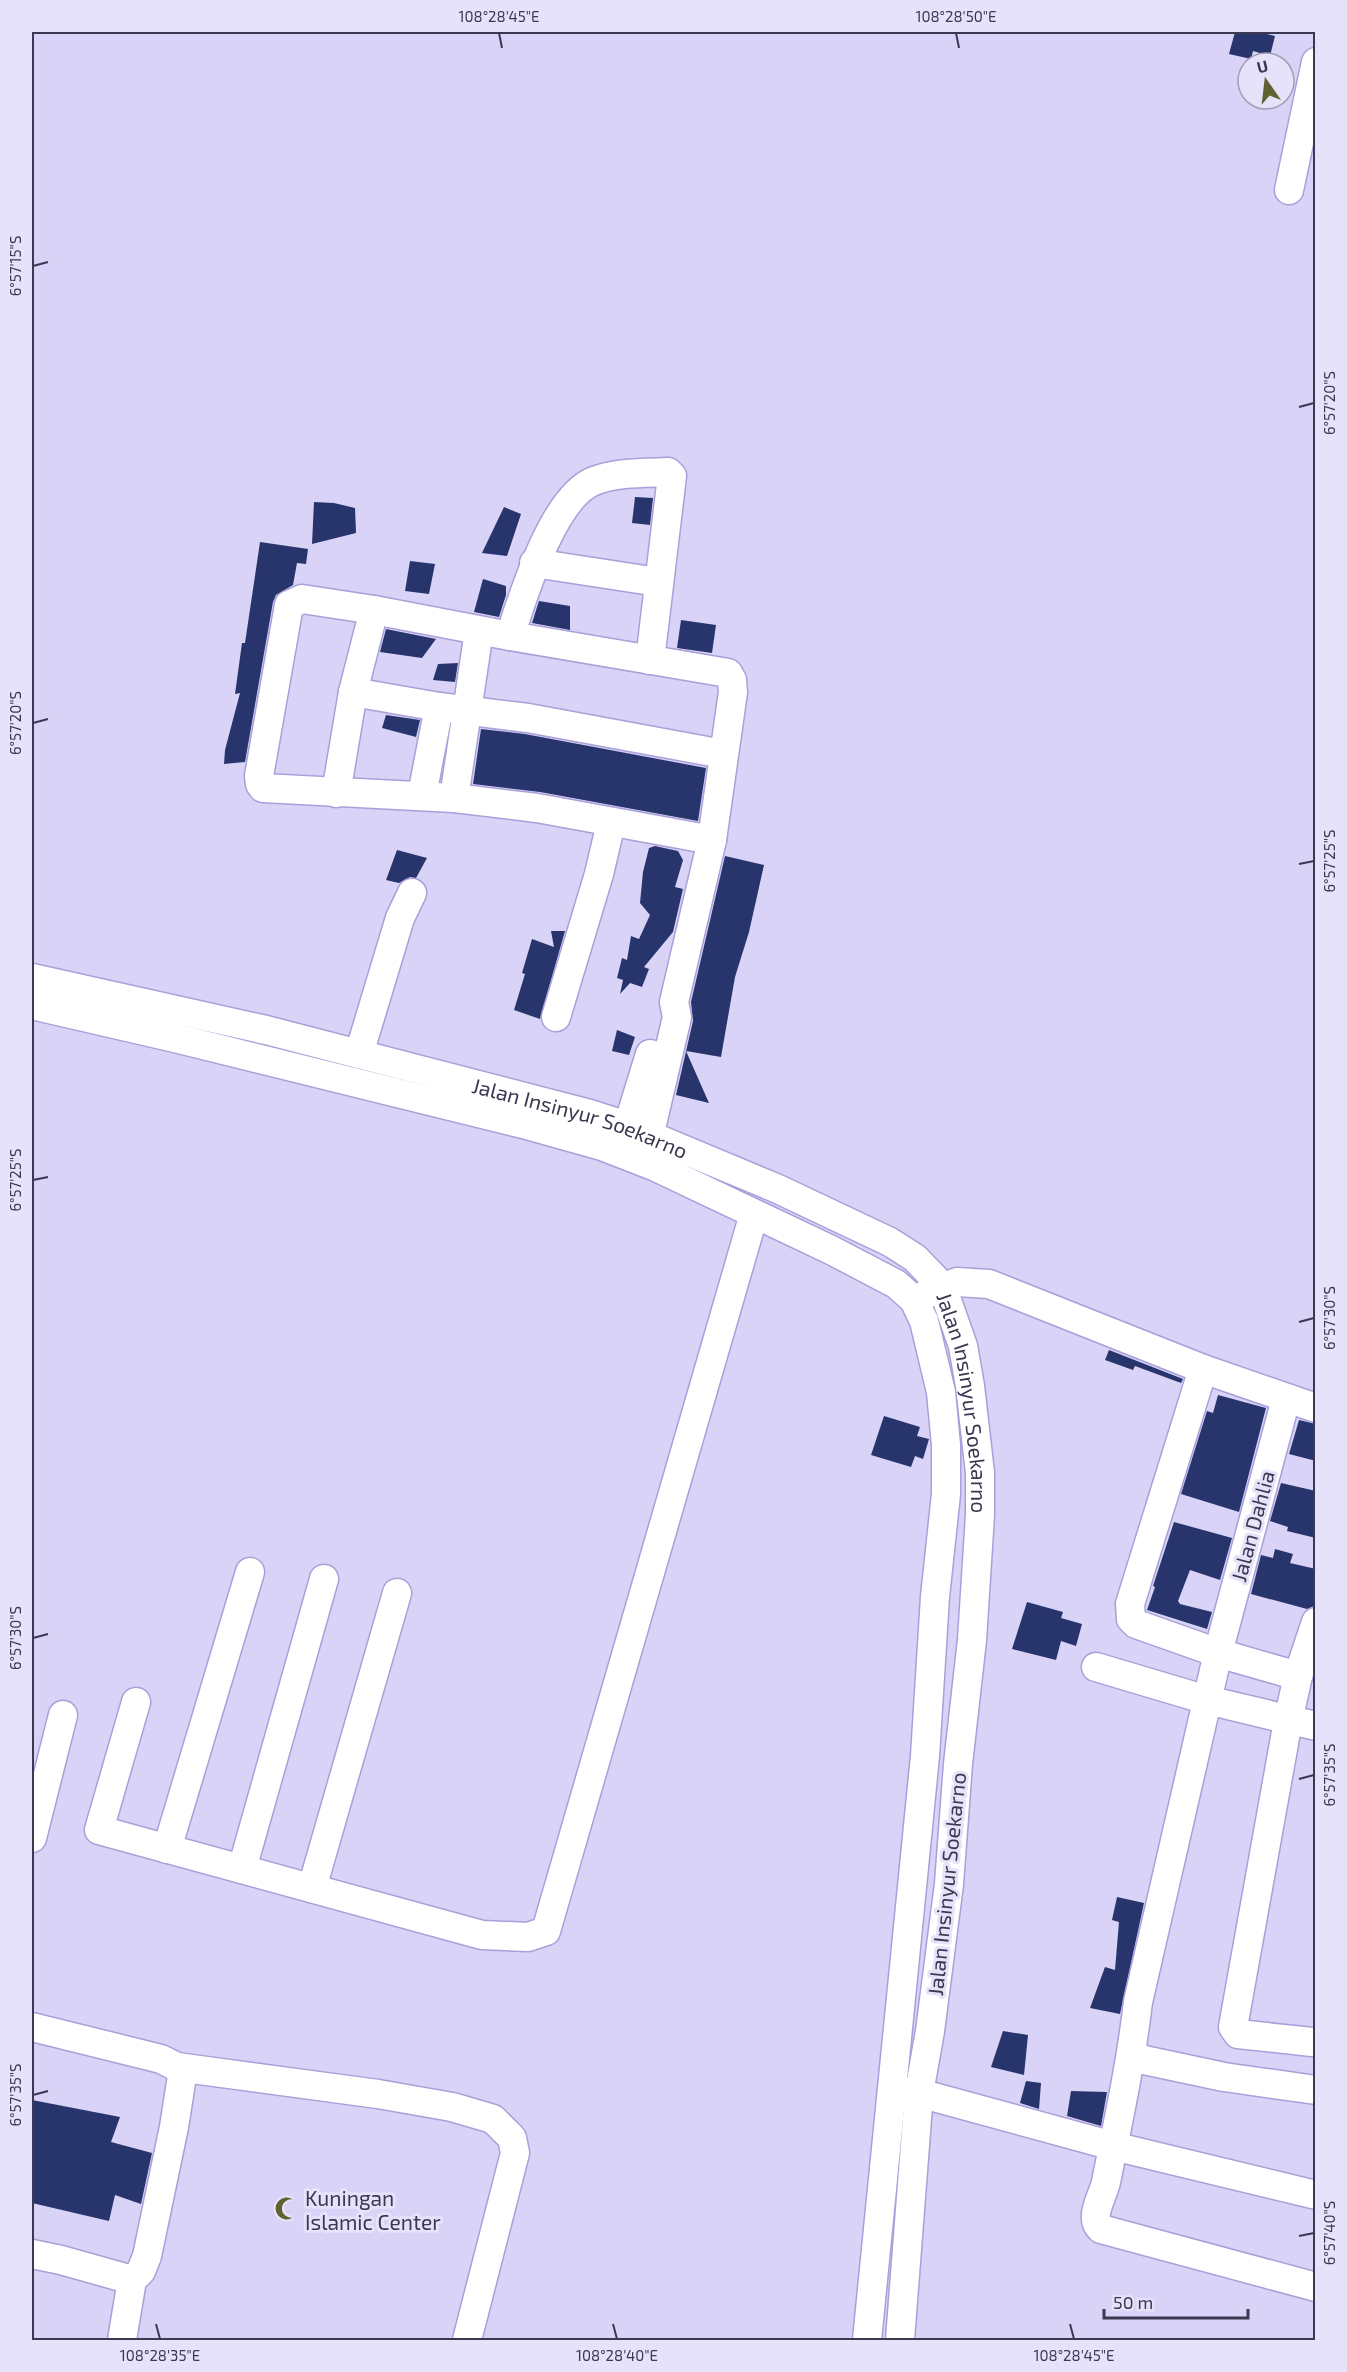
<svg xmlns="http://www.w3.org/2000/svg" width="1347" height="2372" font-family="'Exo 2',sans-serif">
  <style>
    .building { fill: #28356d }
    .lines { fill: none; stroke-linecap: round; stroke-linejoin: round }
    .minor-casing { stroke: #a9a0da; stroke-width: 31 }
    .minor { stroke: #fff; stroke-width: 28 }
    .ticks { fill: none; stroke: #3c3851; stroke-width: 2 }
    .labels { text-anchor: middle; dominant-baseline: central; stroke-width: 6; stroke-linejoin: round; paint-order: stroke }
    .street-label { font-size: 21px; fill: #3c3851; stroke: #e5e2fa }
    .poi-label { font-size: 21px; fill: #3c3851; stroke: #e5e2fa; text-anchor: start }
    .neatline { fill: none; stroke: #3c3851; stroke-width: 2 }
    .ticks-label { font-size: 15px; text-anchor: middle; fill: #3c3851 }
  </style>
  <rect width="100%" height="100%" fill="#d8d3f7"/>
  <g class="building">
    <path d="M1235 32H1259L1275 36 1270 56 1253 51 1251 59 1229 54Z"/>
    <path d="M635 497 653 498 650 525 632 523Z"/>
    <path d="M314 502 334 503 355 508 356 533 312 544Z"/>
    <path d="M504 507 521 514 507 556 482 553Z"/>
    <path d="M260 542 308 549 306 564 297 563 293 585 276 595 273 602 245 762 224 764 225 750 240 693 235 694 242 643H245Z"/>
    <path d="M410 561 435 564 429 594 405 591Z"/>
    <path d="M483 579 506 586V595L499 617 474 612Z"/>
    <path d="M539 601 570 606V630L532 623Z"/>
    <path d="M681 620 716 625 712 653 677 648Z"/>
    <path d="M386 629 436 639 422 658 380 652Z"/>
    <path d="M458 663 455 682 433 680 438 664Z"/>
    <path d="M386 715 420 720 416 737 382 728Z"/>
    <path d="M481 729 525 734 706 768 698 821 540 792 473 784Z"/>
    <path d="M655 846 678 851 683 860 675 887 683 889 673 932 644 967 649 969 642 987 630 983 620 994 623 980 617 978 622 958 627 960 631 936 639 939 650 915 640 903 643 872 649 848Z"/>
    <path d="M397 850 427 858 416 878 410 877 399 883 386 880Z"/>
    <path d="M725 856 764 865 749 932 735 977 721 1057 686 1051 709 1103 676 1095 693 1021 691 1002Z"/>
    <path d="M551 931H565L540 1019 514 1010 525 974 522 973 532 939 554 947Z"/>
    <path d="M617 1030 635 1037 629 1055 612 1051Z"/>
    <path d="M1109 1350 1183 1379 1181 1383 1135 1366 1133 1370 1105 1360Z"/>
    <path d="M1218 1395 1266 1408 1239 1512 1181 1494 1207 1411 1213 1413Z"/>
    <path d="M884 1416 920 1427 917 1436 929 1439 923 1459 915 1456 911 1467 871 1455Z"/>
    <path d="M1299 1420 1316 1424V1461L1289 1454Z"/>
    <path d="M1281 1483 1316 1491V1538L1287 1531 1288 1527 1270 1521Z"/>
    <path d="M1174 1522 1232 1538 1220 1580 1190 1570 1178 1601 1180 1604 1212 1612 1207 1629 1147 1610 1155 1587 1153 1586Z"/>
    <path d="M1275 1549 1293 1554 1290 1563 1316 1569 1314 1606 1307 1609 1251 1594 1261 1555 1273 1558Z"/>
    <path d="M1027 1602 1063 1612 1061 1618 1082 1624 1076 1646 1061 1641 1056 1660 1012 1649Z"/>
    <path d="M1117 1897 1144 1903 1120 2014 1090 2008 1105 1967 1115 1970 1119 1922 1112 1920Z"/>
    <path d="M1003 2031 1028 2035 1024 2075 991 2067Z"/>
    <path d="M1026 2081 1041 2083 1039 2109 1020 2103Z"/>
    <path d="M1071 2091 1107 2092 1101 2126 1067 2116Z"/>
    <path d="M32 2100 120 2117 111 2142 152 2153 141 2204 115 2195 109 2221 32 2203Z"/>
  </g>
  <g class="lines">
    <defs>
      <g id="minor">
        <path d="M1289 190 1316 62"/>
        <path d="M534 563 658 582"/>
        <path d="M374 610 302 599 289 605 259 776 260 784 263 788 454 798 537 808 712 840"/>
        <path d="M510 636C523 596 553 497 594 481 617 472 644 473 668 472L672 476 650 660"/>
        <path d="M353 692 439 707 528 718 723 754"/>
        <path d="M336 793 353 692 374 610 510 636 728 673 732 680 733 692 712 840 674 1002 677 1017 645 1154"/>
        <path d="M422 795 439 707"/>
        <path d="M454 798 479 631"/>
        <path id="s1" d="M32 978 266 1030 590 1114 627 1126 778 1189 890 1242 915 1258 942 1286 963 1346 970 1386 980 1473V1515L972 1640 958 1764 949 1884 930 2031 919 2093 900 2340"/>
        <path d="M32 1005 175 1038 527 1125 602 1146 656 1167 831 1250 896 1284 914 1300 924 1321 941 1392 946 1445V1494L935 1597 925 1756 867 2340"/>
        <path d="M556 1017 599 874 611 823"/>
        <path d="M359 1054 400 918 412 893"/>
        <path d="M622 1145 650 1054"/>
        <path d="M926 1294 957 1282 989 1284 1203 1369 1316 1408"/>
        <path d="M1203 1369 1130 1604 1131 1619 1136 1624 1218 1653 1298 1676"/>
        <path d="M1286 1399 1218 1653 1138 2002C1131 2063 1118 2122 1106 2182 1103 2196 1088 2218 1101 2229L1316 2287"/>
        <path d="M1096 1667 1207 1700 1316 1726"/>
        <path d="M136 1702 99 1830 482 1935 528 1937 546 1931 754 1214"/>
        <path d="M32 1838 63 1715"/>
        <path d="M167 1849 250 1572"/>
        <path d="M242 1869 324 1579"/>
        <path d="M312 1888 397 1593"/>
        <path d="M32 2027 161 2059 177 2067 182 2076 174 2127 147 2256 141 2271 132 2280"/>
        <path d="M1312 2042 1238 2034 1233 2027 1288 1721 1298 1676 1316 1622"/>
        <path d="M1132 2055 1144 2060 1224 2077 1316 2090"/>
        <path d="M177 2067 378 2094 452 2107 493 2119 512 2138 515 2153 467 2340"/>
        <path d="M902 2092 919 2093 1113 2146 1316 2195"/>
        <path d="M32 2254 61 2260 132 2280 122 2340"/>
      </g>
    </defs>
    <use href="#minor" class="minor-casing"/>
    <use href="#minor" class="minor"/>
  </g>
  <path class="ticks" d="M499 33 502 48M956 33 959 48M33 266 48 262M1299 407 1314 403M33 723 48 719M1299 864 1314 861M33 1180 48 1177M1299 1322 1314 1318M33 1638 48 1634M1299 1779 1314 1775M33 2095 48 2091M1299 2236 1314 2233M156 2324 160 2339M613 2324 617 2339M1070 2324 1074 2339"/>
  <defs>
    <symbol id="mosque-bare" viewBox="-9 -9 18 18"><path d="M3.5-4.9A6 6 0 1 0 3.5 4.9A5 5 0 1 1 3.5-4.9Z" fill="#5f612f" stroke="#e5e2fa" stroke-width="2.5" paint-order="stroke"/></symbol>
  </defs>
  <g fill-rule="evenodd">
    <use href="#mosque-bare" x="270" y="2192" width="33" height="33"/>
  </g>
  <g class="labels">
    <g class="street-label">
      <text stroke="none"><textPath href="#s1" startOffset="566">Jalan Insinyur Soekarno</textPath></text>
      <text stroke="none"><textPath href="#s1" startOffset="1089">Jalan Insinyur Soekarno</textPath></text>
      <text transform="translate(1252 1526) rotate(-75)">Jalan Dahlia</text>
      <text transform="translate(946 1884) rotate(-84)">Jalan Insinyur Soekarno</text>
    </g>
    <g class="poi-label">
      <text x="305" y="2197">Kuningan<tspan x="305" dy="24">Islamic Center</tspan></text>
    </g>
  </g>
  <rect width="1347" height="2372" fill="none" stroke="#e5e2fa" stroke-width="66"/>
  <g transform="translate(1266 81) rotate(346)"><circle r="28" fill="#e5e2fa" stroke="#a19eb6" stroke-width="1.5"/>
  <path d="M0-4.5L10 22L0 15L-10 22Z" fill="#5f612f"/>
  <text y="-9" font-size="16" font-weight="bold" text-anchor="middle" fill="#3c3851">U</text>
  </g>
  <path d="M1104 2309v9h144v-9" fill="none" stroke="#3c3851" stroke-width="3"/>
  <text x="1113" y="2309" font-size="18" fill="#3c3851" stroke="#e5e2fa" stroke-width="4.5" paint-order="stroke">50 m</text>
  <rect x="33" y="33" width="1281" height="2306" class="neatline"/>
  <g class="ticks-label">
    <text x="499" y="22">108°28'45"E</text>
    <text x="956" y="22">108°28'50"E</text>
    <text transform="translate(16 266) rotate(-90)" y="5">6°57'15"S</text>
    <text transform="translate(1330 403) rotate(-90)" y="5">6°57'20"S</text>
    <text transform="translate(16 723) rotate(-90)" y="5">6°57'20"S</text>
    <text transform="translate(1330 861) rotate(-90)" y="5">6°57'25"S</text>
    <text transform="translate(16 1180) rotate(-90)" y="5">6°57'25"S</text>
    <text transform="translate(1330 1318) rotate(-90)" y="5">6°57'30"S</text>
    <text transform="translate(16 1638) rotate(-90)" y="5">6°57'30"S</text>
    <text transform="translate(1330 1775) rotate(-90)" y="5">6°57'35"S</text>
    <text transform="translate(16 2095) rotate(-90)" y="5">6°57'35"S</text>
    <text transform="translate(1330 2233) rotate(-90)" y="5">6°57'40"S</text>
    <text x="160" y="2361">108°28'35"E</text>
    <text x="617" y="2361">108°28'40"E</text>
    <text x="1074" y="2361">108°28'45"E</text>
  </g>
</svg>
